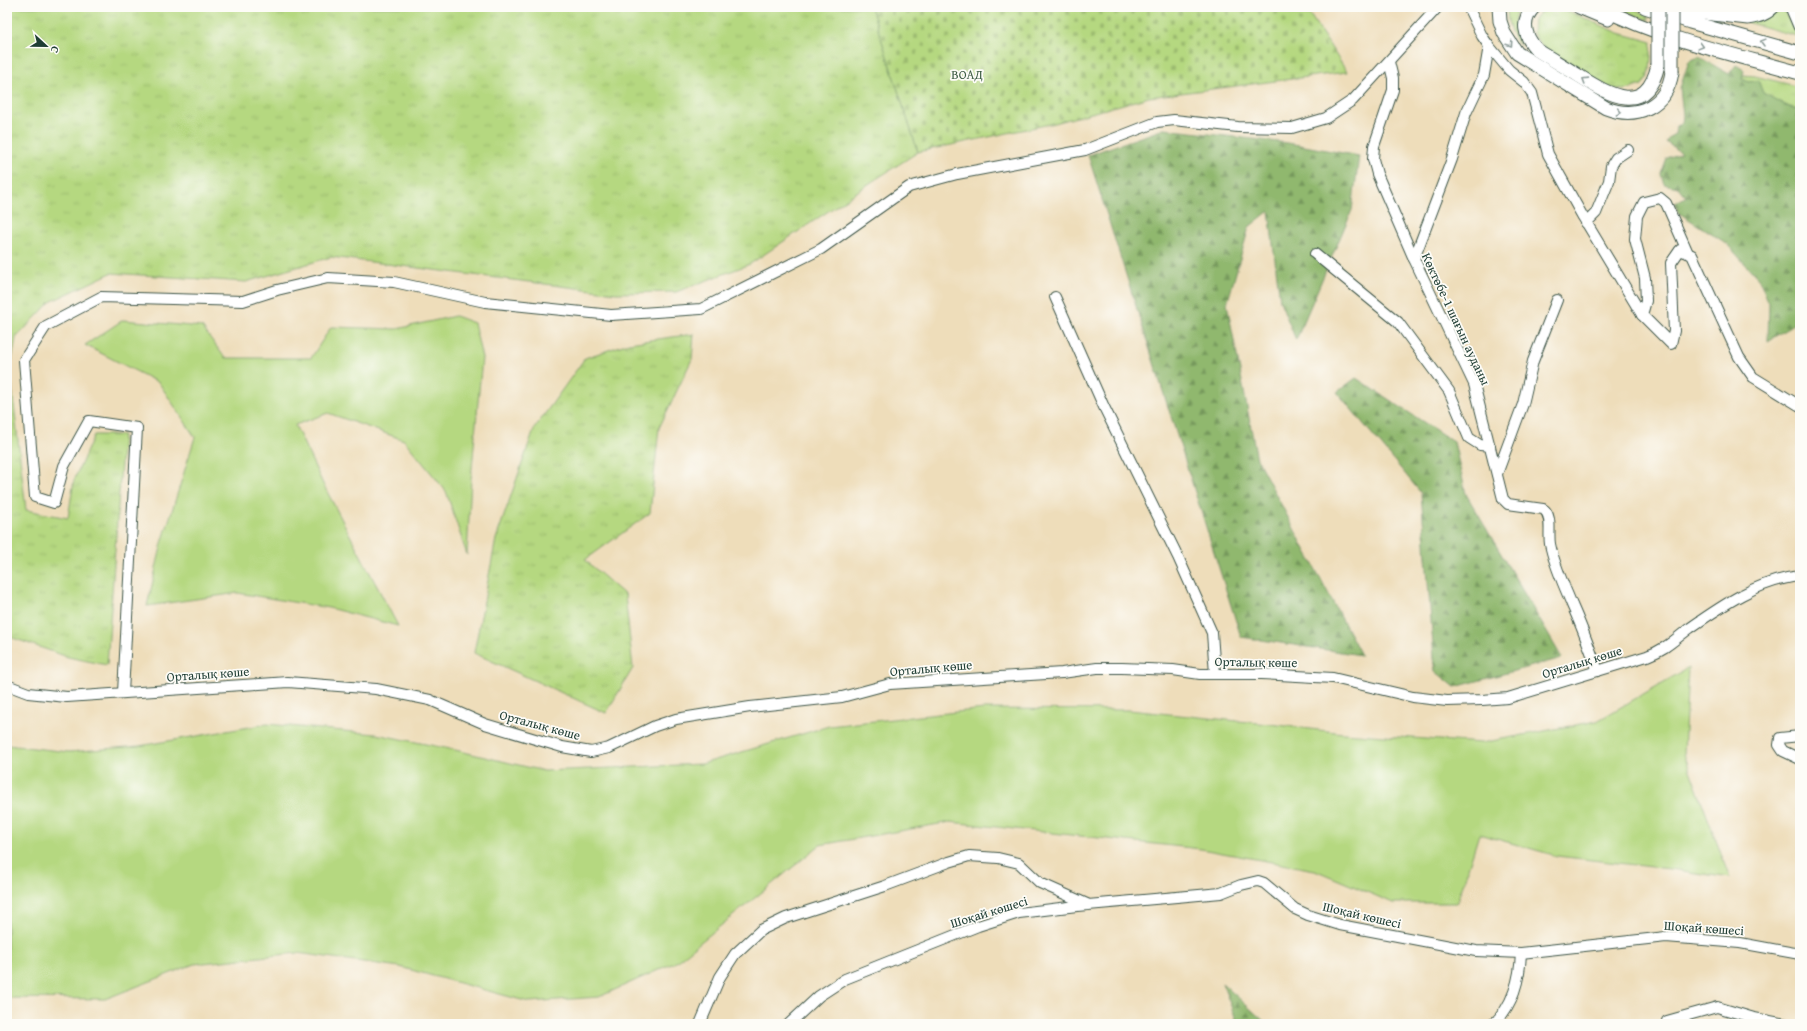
<svg xmlns="http://www.w3.org/2000/svg" width="1807" height="1031" font-family="'Gentium Book Plus',serif">
  <style>
    .grass { fill: url(#grass-tufts); stroke: #6a8a5a }
    .forest { fill: url(#forest-firs); stroke: #587a51 }
    .cemetery { fill: url(#cemetery-stones); stroke: #6a8a5a }
    .garden { fill: #b5d880; stroke: #6a8a5a }
    .lines { fill: none; stroke-linecap: round; stroke-linejoin: round }
    .minor-casing { stroke: #3e5548; stroke-width: 12 }
    .major-casing { stroke: #3e5548; stroke-width: 15 }
    .minor { stroke: #fff; stroke-width: 10 }
    .major { stroke: #fff; stroke-width: 13 }
    .major-bridge-casing { stroke: #3e5548; stroke-width: 15; stroke-linecap: butt }
    .major-bridge { stroke: #fff; stroke-width: 13 }
    .oneway { stroke: #8f9e9a }
    .labels { text-anchor: middle; dominant-baseline: central; stroke-width: 3.5; stroke-linejoin: round; paint-order: stroke }
    .park-label { font-size: 13px; fill: #3d5c43; stroke: #fdfcf7 }
    .street-label { font-size: 13px; fill: #1f3d34; stroke: #fdfcf7 }
  </style>
  <defs>
    <pattern id="grass-tufts" width="24" height="20" patternUnits="userSpaceOnUse"><rect width="24" height="20" fill="#b5d880"/><path d="M3 7l-1-3M5 7V3M7 7l1-3M15 17l-1-3M17 17v-4M19 17l1-3" fill="none" stroke="#9bba6f"/></pattern>
    <pattern id="forest-firs" width="22" height="20" patternUnits="userSpaceOnUse"><rect width="22" height="20" fill="#90b86e"/><path d="M5 1l3.5 6h-7zM16 11l3.5 6h-7z" fill="#75975b"/></pattern>
    <pattern id="cemetery-stones" width="16" height="16" patternUnits="userSpaceOnUse"><rect width="16" height="16" fill="#b5d880"/><path d="M2 7V4a2 2 0 0 1 4 0v3zM10 15v-3a2 2 0 0 1 4 0v3z" fill="#9bba6f"/></pattern>
  </defs>
  <rect width="100%" height="100%" fill="#fdfcf7"/>
  <filter id="ink" filterUnits="userSpaceOnUse"><feTurbulence type="fractalNoise" baseFrequency=".025" numOctaves="2"/><feDisplacementMap in="SourceGraphic" scale="8" xChannelSelector="R" yChannelSelector="G"/><feConvolveMatrix kernelMatrix="1 2 1 2 8 2 1 2 1" color-interpolation-filters="sRGB"/></filter>
  <filter id="wash" filterUnits="userSpaceOnUse"><feTurbulence type="fractalNoise" baseFrequency=".012" numOctaves="4" result="noise"/><feDisplacementMap in="SourceGraphic" scale="16" xChannelSelector="R" yChannelSelector="G"/><feGaussianBlur stdDeviation="0.9" result="paint"/><feColorMatrix in="noise" values="0 0 0 0 0 0 0 0 0 0 0 0 0 0 0 0 0 1.4 0 .05"/><feComposite in="paint" operator="in"/></filter>
  <g filter="url(#wash)">
    <rect width="100%" height="100%" fill="#eeddba"/>
    <g class="grass">
      <path d="M7 7H871L918 152 867 185 750 264 676 292 616 293 331 257 246 282 111 273 50 302 16 338 10 370 26 510 68 518 74 480 94 435H123L107 665 68 657 7 636Z"/>
      <path d="M1507 7H1518C1512 22 1514 32 1521 46 1510 37 1507 21 1507 7Z"/>
      <path d="M1615 7H1629L1648 15V20Z"/>
      <path d="M1718 7H1767C1750 17 1736 12 1718 7Z"/>
      <path d="M1779 7H1785C1786 18 1792 27 1800 35V37L1746 22Z"/>
      <path d="M1555 8H1561L1619 33 1652 42 1650 70 1647 79 1642 85 1631 89 1623 90 1610 88 1541 46 1533 33 1534 20 1542 11Z"/>
      <path d="M1743 75 1755 76 1800 87V109C1787 108 1774 100 1763 93 1755 88 1751 82 1742 79Z"/>
      <path d="M694 334 692 359 659 428 650 513 585 560 625 595 633 668 606 713 474 653 496 539 534 429 585 358 629 343Z"/>
    </g>
    <g class="forest">
      <path d="M1699 57 1729 74 1736 65 1744 70 1742 79 1749 82 1758 80 1763 93 1791 108 1800 109V276L1798 278 1800 288V320L1768 341 1769 303 1759 279 1726 243 1679 213 1674 203 1686 197 1678 187 1664 184 1661 174 1667 158 1681 153 1666 142 1671 136 1675 134 1676 126 1682 123 1683 115 1680 88 1689 61Z"/>
      <path d="M1164 129 1288 143 1359 156 1352 210 1296 340 1280 301 1269 211 1249 227 1227 304 1257 459 1361 655 1241 637 1088 155Z"/>
      <path d="M1356 378 1454 442 1466 494 1562 658 1455 687 1435 671 1421 493 1337 392Z"/>
      <path d="M1222 983 1267 1024H1238Z"/>
    </g>
    <path class="cemetery" d="M871 7H1305L1347 72 1149 97 1055 123 918 152Z"/>
    <g class="garden">
      <path d="M455 316 474 323 482 358 471 479 467 555 446 491 404 440 328 413 295 425 323 484 398 626 329 608 238 593 147 606 162 543 195 437 159 383 85 345 123 320 202 327 225 358H311L331 327 397 329Z"/>
      <path d="M1688 668 1684 754 1730 878 1670 869 1557 856 1479 834 1457 903H1393L1315 870 1201 849 950 822 820 845 676 962 599 997 529 1002 400 967 297 953 194 964 105 999 7 998V745L69 752 139 746 267 724 376 734 455 750 544 771 702 764 829 726 984 709 1129 710 1278 725 1343 733 1481 743 1597 721Z"/>
    </g>
  </g>
  <g filter="url(#ink)">
    <g class="lines">
      <defs>
        <g id="minor">
          <path d="M1468 7 1482 36 1489 46 1509 70 1524 82 1532 93 1548 154 1583 217 1642 315 1671 344 1674 331 1671 263 1680 250 1692 255 1739 357 1753 377 1800 406"/>
          <path d="M1389 62 1393 78V90L1374 146 1373 159 1377 174 1414 259 1474 384 1503 499 1508 504 1543 509C1553 515 1548 533 1550 544 1554 565 1564 585 1572 605 1582 627 1590 649 1598 671"/>
          <path d="M1586 223 1596 213 1609 181 1611 166 1616 158 1628 150"/>
          <path d="M1315 254 1398 322 1449 391 1469 438 1480 445 1490 446"/>
          <path d="M1414 259 1452 159 1466 113 1484 75 1489 46"/>
          <path d="M1055 297 1104 407 1178 557 1212 633 1215 674"/>
          <path d="M1642 315 1646 301 1645 278 1635 239 1637 216 1644 202 1660 198 1666 203 1688 253"/>
          <path d="M1497 474 1523 404 1533 361 1557 300"/>
          <path d="M7 685 28 693 67 697 288 682 376 689 430 700 485 724 562 747 591 752 609 748 655 726 676 719 750 707 842 697 890 684 1062 673 1097 668H1122L1173 670 1200 674H1262L1333 678 1413 697 1447 701 1482 700 1508 698 1647 656C1666 649 1674 640 1690 628 1723 605 1759 580 1800 576"/>
          <path d="M123 693 137 428 89 421 64 466 54 503 35 497 24 360 46 326 101 297 243 301 277 290 328 278 394 282 485 302 611 315 701 309 821 249 909 187 957 174 1085 150 1157 122 1174 120 1238 127 1292 128 1326 118 1353 100 1438 7"/>
          <path d="M1800 736 1780 738 1779 745 1783 751 1800 759"/>
          <path d="M1667 1021 1717 1007 1754 1018 1786 1024"/>
          <path d="M700 1024 720 977 735 954 761 930 786 918 885 886 949 862 969 856 998 858 1019 863 1040 883 1087 904"/>
          <path d="M789 1024 819 996 845 979 978 926 1019 913 1077 906 1221 893 1241 885 1258 881 1264 883 1295 909 1308 915 1340 925 1476 951 1521 953 1666 937 1740 943 1800 954"/>
          <path d="M1493 1024C1513 1007 1520 978 1521 953"/>
        </g>
        <g id="major">
          <path d="M1499 7 1500 21 1504 33 1517 53 1606 108C1637 120 1667 106 1672 72"/>
          <path d="M1534 7C1520 21 1525 37 1537 50 1551 59 1565 67 1579 76 1609 95 1646 117 1658 65"/>
          <path d="M1579 7 1608 19"/>
          <path d="M1599 7C1662 39 1732 54 1800 73"/>
          <path d="M1645 7 1690 22 1800 53"/>
          <path d="M1792 7 1800 26"/>
          <path d="M1668 9 1748 18C1758 16 1765 15 1773 7"/>
        </g>
      </defs>
      <use href="#minor" class="minor-casing"/>
      <use href="#major" class="major-casing"/>
      <use href="#minor" class="minor"/>
      <use href="#major" class="major"/>
      <defs>
        <g id="major-bridge">
          <path d="M1658 65V7"/>
          <path d="M1672 72V7"/>
        </g>
      </defs>
      <use href="#major-bridge" class="major-bridge-casing"/>
      <use href="#major-bridge" class="major-bridge"/>
    </g>
    <defs><path id="oneway-chevron" d="M-2-3.5L2.5 0L-2 3.5" fill="none" stroke-width="1.6" stroke-linecap="round" stroke-linejoin="round"/></defs>
    <g class="oneway">
      <use href="#oneway-chevron" transform="translate(1763 42) rotate(-165)"/>
      <use href="#oneway-chevron" transform="translate(1510 44) rotate(56)"/>
      <use href="#oneway-chevron" transform="translate(1701 46) rotate(15)"/>
      <use href="#oneway-chevron" transform="translate(1585 80) rotate(-148)"/>
      <use href="#oneway-chevron" transform="translate(1619 112) rotate(11)"/>
    </g>
  </g>
  <g class="labels">
    <g class="park-label">
      <text x="967" y="74">ВОАД</text>
    </g>
    <g class="street-label">
      <text transform="translate(1456 319) rotate(65)">Көктөбе-1 шағын ауданы</text>
      <text transform="translate(1256 662) rotate(1)">Орталық көше</text>
      <text transform="translate(1582 662) rotate(-17)">Орталық көше</text>
      <text transform="translate(931 668) rotate(-5)">Орталық көше</text>
      <text transform="translate(208 674) rotate(-4)">Орталық көше</text>
      <text transform="translate(540 725) rotate(15)">Орталық көше</text>
      <text transform="translate(989 912) rotate(-17)">Шоқай көшесі</text>
      <text transform="translate(1362 915) rotate(13)">Шоқай көшесі</text>
      <text transform="translate(1704 928) rotate(4)">Шоқай көшесі</text>
    </g>
  </g>
  <rect width="1807" height="1031" fill="none" stroke="#fdfcf7" stroke-width="24"/>
  <g transform="translate(46 46) rotate(112)" stroke="#fdfcf7" stroke-width="3" paint-order="stroke">
  <path d="M0-3L7 15L0 10L-7 15Z" fill="#1f3d34"/>
  <text y="-6" font-size="11" font-weight="bold" text-anchor="middle" fill="#1f3d34">С</text>
  </g>
</svg>
